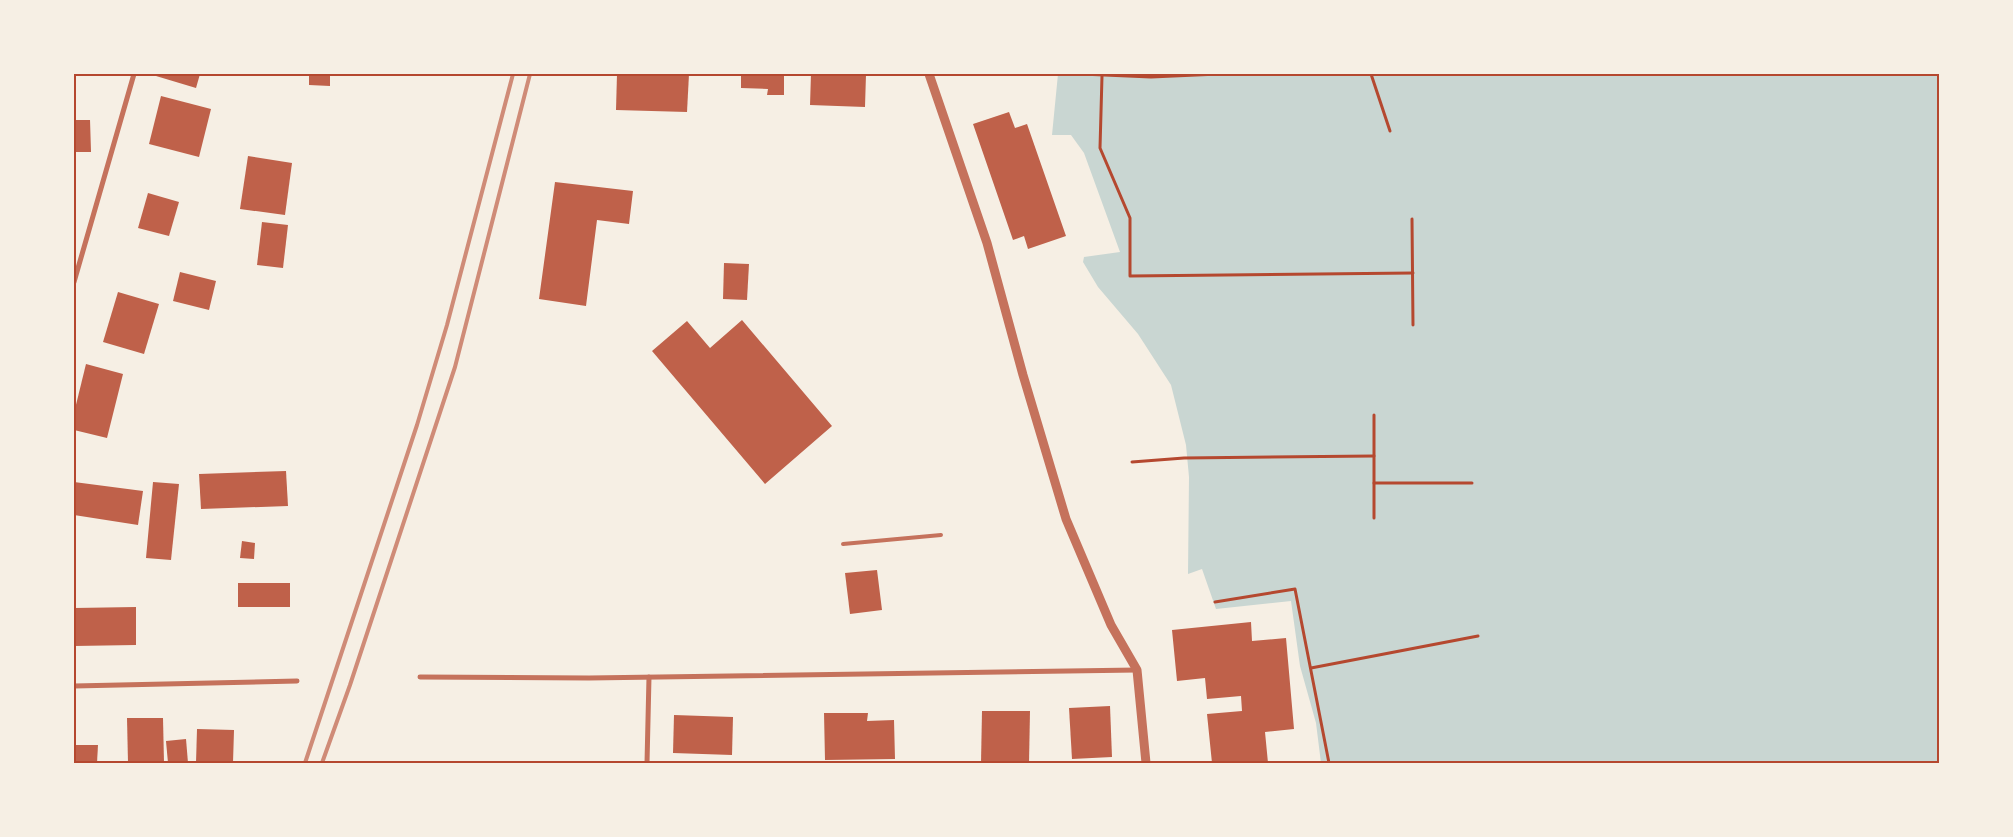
<svg xmlns="http://www.w3.org/2000/svg" width="2013" height="837" font-family="'Sofia Sans Condensed',sans-serif">
  <style>
    .water { fill: #c9d6d2 }
    .building { fill: #bf614a }
    .lines { fill: none; stroke-linecap: round; stroke-linejoin: round }
    .path { stroke: #b5482f; stroke-width: 3 }
    .service { stroke: #c5725c; stroke-width: 4 }
    .minor { stroke: #c5725c; stroke-width: 5 }
    .tertiary { stroke: #c5725c; stroke-width: 9 }
    .rail { stroke: #cf8b77; stroke-width: 4 }
    .neatline { fill: none; stroke: #b5482f; stroke-width: 2 }
  </style>
  <rect width="100%" height="100%" fill="#f6efe4"/>
  <path class="water" d="M1058 74H1939V763H1321L1316 723 1300 666 1291 601 1216 609 1202 569 1188 574 1189 477 1186 445 1171 385 1138 334 1098 287 1083 262 1084 257 1120 252 1084 153 1071 135H1052Z"/>
  <g class="building">
    <path d="M156 74H200L196 88 156 76Z"/>
    <path d="M309 74H330V86L309 85Z"/>
    <path d="M617 74H689L687 112 616 110Z"/>
    <path d="M741 74H784V95H767L768 89 741 88Z"/>
    <path d="M811 74H866L865 107 810 105Z"/>
    <path d="M161 96 211 109 199 157 149 144Z"/>
    <path d="M1009 112 1015 128 1027 124 1066 236 1028 249 1024 236 1013 240 973 124Z"/>
    <path d="M74 120H90L91 152H74Z"/>
    <path d="M248 156 292 163 285 215 240 209Z"/>
    <path d="M555 182 633 191 629 224 597 220 586 306 539 299Z"/>
    <path d="M148 193 179 202 169 236 138 228Z"/>
    <path d="M262 222 288 225 283 268 257 265Z"/>
    <path d="M724 263 749 264 747 300 723 299Z"/>
    <path d="M180 272 216 281 209 310 173 301Z"/>
    <path d="M118 292 159 304 144 354 103 342Z"/>
    <path d="M742 320 832 426 765 484 652 351 687 321 710 348Z"/>
    <path d="M86 364 123 374 107 438 74 430V413Z"/>
    <path d="M286 471 288 506 201 509 199 474Z"/>
    <path d="M74 482 143 491 138 525 74 515Z"/>
    <path d="M153 482 179 484 171 560 146 558Z"/>
    <path d="M242 541 255 543 254 559 240 558Z"/>
    <path d="M877 570 882 610 850 614 845 573Z"/>
    <rect x="238" y="583" width="52" height="24"/>
    <path d="M136 607V645L74 646V608Z"/>
    <path d="M1251 622 1252 641 1286 638 1294 729 1265 732 1268 763H1212L1207 714 1242 711 1241 696 1207 699 1205 678 1177 681 1172 630Z"/>
    <path d="M1110 706 1112 757 1072 759 1069 708Z"/>
    <path d="M982 711H1030L1029 763H981Z"/>
    <path d="M824 713H868L867 721 894 720 895 759 825 760Z"/>
    <path d="M674 715 733 717 732 755 673 753Z"/>
    <path d="M127 718H163L164 763H128Z"/>
    <path d="M197 729 234 730 233 763H196Z"/>
    <path d="M186 739 188 763H168L166 741Z"/>
    <path d="M74 745H98L97 763H74Z"/>
  </g>
  <g class="lines">
    <g class="path">
      <path d="M1081 74 1151 77 1219 74"/>
      <path d="M1371 74 1390 131"/>
      <path d="M1102 76 1100 148 1130 218V276L1413 273"/>
      <path d="M1412 219 1413 325"/>
      <path d="M1374 415V518"/>
      <path d="M1132 462 1184 458 1374 456"/>
      <path d="M1374 483H1472"/>
      <path d="M1215 602 1295 589 1329 763"/>
      <path d="M1311 668 1478 636"/>
    </g>
    <path class="service" d="M843 544 941 535"/>
    <g class="minor">
      <path d="M74 282 134 74"/>
      <path d="M420 677 589 678 1137 670"/>
      <path d="M74 686 297 681"/>
      <path d="M647 763 649 677"/>
    </g>
    <path class="tertiary" d="M929 74 987 243 1023 375 1066 519 1111 625 1137 670 1146 763"/>
    <g class="rail">
      <path d="M305 763 417 425 447 325 513 74"/>
      <path d="M322 763 350 685 455 367 530 74"/>
    </g>
  </g>
  <rect width="2013" height="837" fill="none" stroke="#f6efe4" stroke-width="150"/>
  <rect x="75" y="75" width="1863" height="687" class="neatline"/>
</svg>
